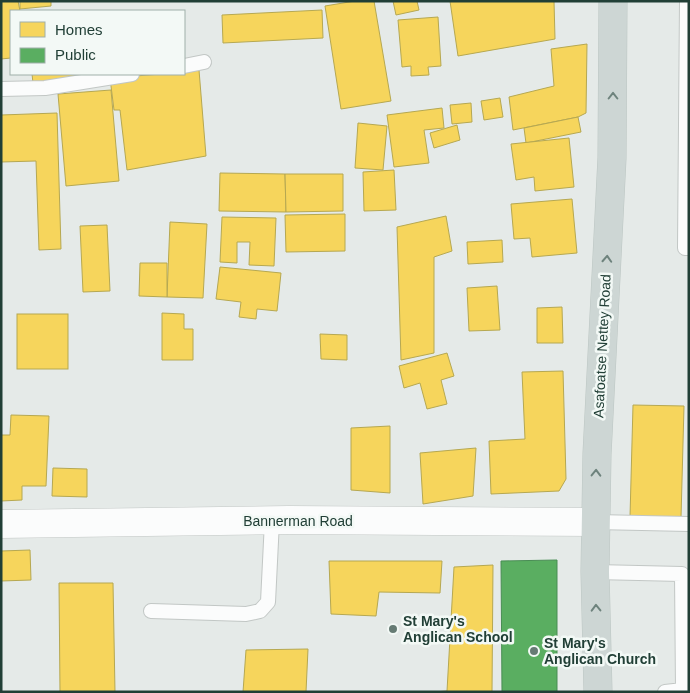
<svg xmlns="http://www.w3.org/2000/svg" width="690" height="693" font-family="Helvetica,sans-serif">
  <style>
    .homes { fill: #f6d55c; stroke: #b6a851 }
    .public { fill: #5aae61; stroke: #498d54 }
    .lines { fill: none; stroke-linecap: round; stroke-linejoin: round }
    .service-casing { stroke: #c2c7c5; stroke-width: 16 }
    .tertiary-casing { stroke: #c2c7c5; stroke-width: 29 }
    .primary-casing { stroke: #bcc6c3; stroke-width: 29 }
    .service { stroke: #fbfcfc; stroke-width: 14 }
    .tertiary { stroke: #fbfcfc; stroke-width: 28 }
    .primary { stroke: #cdd6d4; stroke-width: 28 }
    .oneway { stroke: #6e837d }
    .poi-dot { fill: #667b74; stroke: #f3f9f6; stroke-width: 2 }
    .labels { text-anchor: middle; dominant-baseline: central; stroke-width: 5; stroke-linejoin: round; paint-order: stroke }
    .street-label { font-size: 14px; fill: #213f36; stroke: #f3f9f6 }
    .poi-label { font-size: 14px; font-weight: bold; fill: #213f36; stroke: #f3f9f6; text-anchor: start }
  </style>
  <rect width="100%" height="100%" fill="#e5eae8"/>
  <g class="homes">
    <path d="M1 1H18L20 11H11V58L1 59Z"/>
    <path d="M20 1H51V6L20 9Z"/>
    <path d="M355 1H374L391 101 341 109 325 6Z"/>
    <path d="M393 1H417L419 10 396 15Z"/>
    <path d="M450 1H554L555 39 458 56Z"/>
    <path d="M322 10 323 38 223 43 222 15Z"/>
    <path d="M438 17 441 66 428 67 429 75 411 76V66L402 67 398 20Z"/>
    <path d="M587 44 586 113 578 117 513 130 509 97 554 86 551 49Z"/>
    <path d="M199 70 206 156 127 170 120 110H114L110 78 161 74H184V72Z"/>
    <path d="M32 74H79V79L33 83Z"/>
    <path d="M111 90 119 181 66 186 58 94Z"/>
    <path d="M500 98 503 117 484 120 481 101Z"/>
    <path d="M471 103 472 122 452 124 450 105Z"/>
    <path d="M442 108 444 128 424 130 429 163 394 167 387 115Z"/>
    <path d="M57 113 61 249 39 250 36 161 1 162V115Z"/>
    <path d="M578 117 581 132 526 143 524 128Z"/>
    <path d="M358 123 387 126 383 170 355 168Z"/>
    <path d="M457 125 460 140 434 148 430 133Z"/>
    <path d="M569 138 574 187 535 191 534 177 516 180 511 144Z"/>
    <path d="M394 170 396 210 364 211 363 172Z"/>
    <path d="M220 173 285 174 286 212 219 211Z"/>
    <path d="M285 174H343V211L286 212Z"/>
    <path d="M572 199 577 253 532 257 530 238 514 239 511 204Z"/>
    <path d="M345 214V251L286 252 285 215Z"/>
    <path d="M446 216 452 251 434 257V353L401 360 397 227Z"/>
    <path d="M222 217 276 218 274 266 249 265 250 242H237V263L220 262Z"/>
    <path d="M170 222 207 224 203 298 167 297Z"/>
    <path d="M107 225 110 291 83 292 80 226Z"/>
    <path d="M502 240 503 262 468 264 467 242Z"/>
    <path d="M140 263H167V297L139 296Z"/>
    <path d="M220 267 281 273 277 311 257 309 256 319 239 317 241 302 216 299Z"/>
    <path d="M497 286 500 330 469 331 467 288Z"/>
    <path d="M562 307 563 343H537V308Z"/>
    <path d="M162 313 184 314V329H193V360H162Z"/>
    <rect x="17" y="314" width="51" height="55"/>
    <path d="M320 334 347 335V360L321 359Z"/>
    <path d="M447 353 454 376 441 380 447 404 427 409 420 383 404 388 399 366Z"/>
    <path d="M563 371 566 479 559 491 491 494 489 441 525 439 522 372Z"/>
    <path d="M633 405 684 406 681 518 630 517Z"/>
    <path d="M11 415 49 416 46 486H22V500L1 501V435H10Z"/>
    <path d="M390 426V493L351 490V428Z"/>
    <path d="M476 448 473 496 423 504 420 453Z"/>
    <path d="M53 468 87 469V497L52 496Z"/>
    <path d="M30 550 31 580 1 581V551Z"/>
    <path d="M329 561H442L440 593 379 592 376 616 331 614Z"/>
    <path d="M493 565 492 692H434L447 691 454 567Z"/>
    <path d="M59 583H113L115 692H60Z"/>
    <path d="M308 649 306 692H243L246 650Z"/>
  </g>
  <path class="public" d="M557 560V692H502L501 561Z"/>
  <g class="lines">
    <defs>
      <g id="service">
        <path d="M687 1 685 248H689"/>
        <path d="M184 66 204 62"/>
        <path d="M1 89 45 88 132 74"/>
        <path d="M595 522 689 524"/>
        <path d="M595 572 682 574 683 690 665 692"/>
        <path d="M151 611 246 614 260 611 268 602 272 521"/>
      </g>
      <path id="tertiary" d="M1 524 289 520 595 522"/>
      <path id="primary" d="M598 692 595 572 597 454 612 158 613 1"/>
    </defs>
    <use href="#service" class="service-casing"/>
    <use href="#tertiary" class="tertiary-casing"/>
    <use href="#primary" class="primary-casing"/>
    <use href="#service" class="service"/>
    <use href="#tertiary" class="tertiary"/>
    <use href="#primary" class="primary"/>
  </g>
  <defs><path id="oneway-chevron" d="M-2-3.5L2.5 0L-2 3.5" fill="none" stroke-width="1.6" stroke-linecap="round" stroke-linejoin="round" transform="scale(1.25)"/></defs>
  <g class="oneway">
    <use href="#oneway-chevron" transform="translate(613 96) rotate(-90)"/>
    <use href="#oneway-chevron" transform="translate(607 259) rotate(-87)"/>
    <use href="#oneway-chevron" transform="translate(596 473) rotate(-89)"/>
    <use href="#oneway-chevron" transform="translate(596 608) rotate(-91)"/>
  </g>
  <g class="poi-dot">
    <circle cx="393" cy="629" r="5"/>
    <circle cx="534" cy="651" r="5"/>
  </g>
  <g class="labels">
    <g class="street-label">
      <text transform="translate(602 346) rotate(-87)">Asafoatse Nettey Road</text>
      <text x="298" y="521">Bannerman Road</text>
    </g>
    <g class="poi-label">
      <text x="403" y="621">St Mary's<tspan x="403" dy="16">Anglican School</tspan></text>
      <text x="544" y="643">St Mary's<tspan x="544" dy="16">Anglican Church</tspan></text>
    </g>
  </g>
  <rect width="690" height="693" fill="none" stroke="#213f36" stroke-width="5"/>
  <rect x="10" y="10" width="175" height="65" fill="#f3f9f6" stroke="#9fafa9"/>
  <rect x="20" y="22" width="25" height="15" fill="#f6d55c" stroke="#9fafa9"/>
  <text x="55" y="35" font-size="15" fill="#213f36">Homes</text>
  <rect x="20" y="48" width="25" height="15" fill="#5aae61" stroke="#9fafa9"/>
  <text x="55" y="60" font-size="15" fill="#213f36">Public</text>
</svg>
